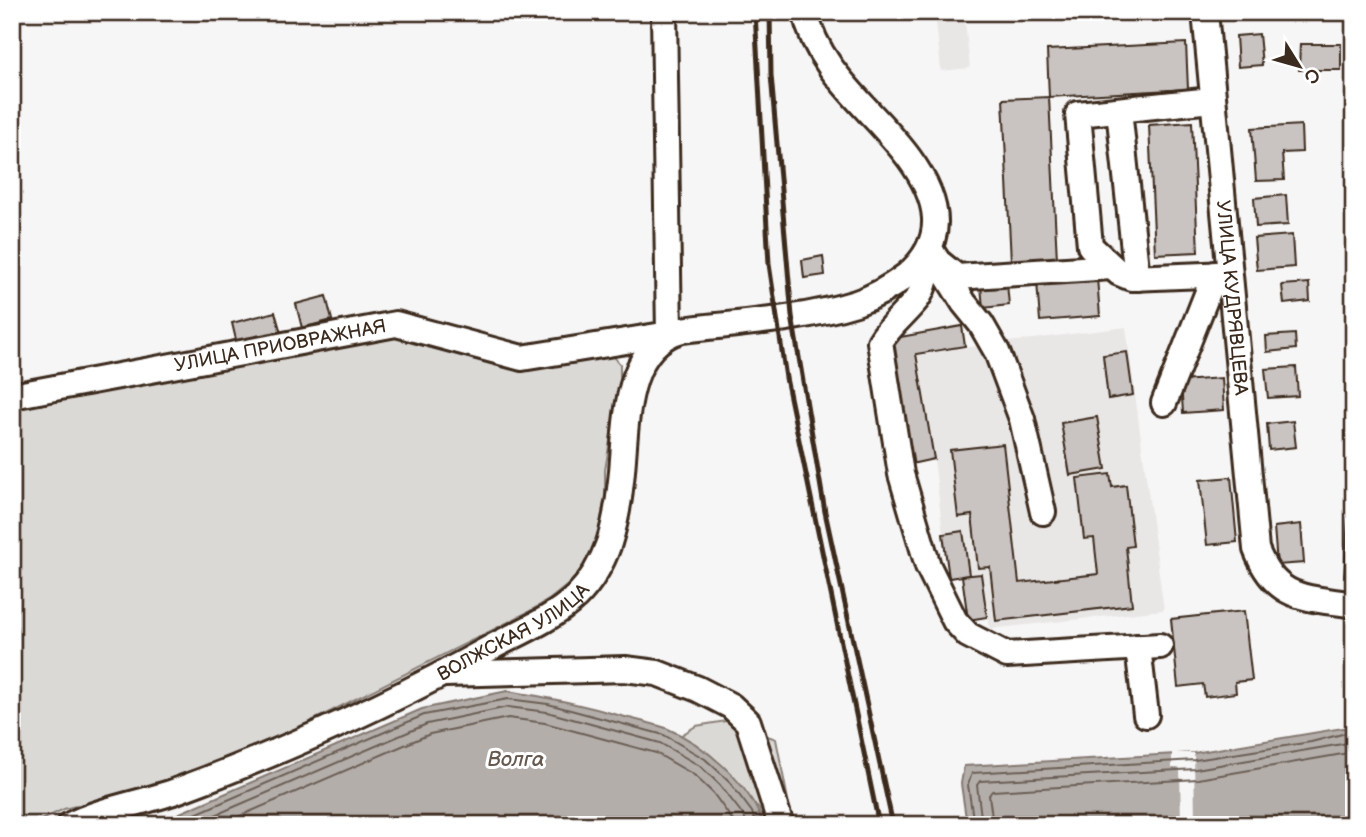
<svg xmlns="http://www.w3.org/2000/svg" width="1366" height="837" font-family="'Balsamiq Sans',sans-serif">
  <style>
    .built { fill: #e9e7e6 }
    .green { fill: #dbd9d6; stroke: #8b827a; stroke-width: 2 }
    .water { fill: #b4aeaa; stroke: #847972; stroke-width: 2 }
    .pier { fill: #f7f6f6 }
    .lines { fill: none; stroke-linecap: round; stroke-linejoin: round }
    .shore { stroke: #6b5f56; stroke-width: 2 }
    .building { fill: #c9c3c1; stroke: #3b2a1e; stroke-width: 2 }
    .minor-casing { stroke: #3b2a1e; stroke-width: 30 }
    .minor { stroke: #fff; stroke-width: 24 }
    .rail { stroke: #3b2a1e; stroke-width: 5 }
    .labels { text-anchor: middle; dominant-baseline: central; stroke-width: 6; stroke-linejoin: round; paint-order: stroke }
    .street-label { font-size: 19px; fill: #3b2a1e; stroke: #fff }
    .water-label { font-size: 21px; font-style: italic; fill: #65584f; stroke: #fff }
  </style>
  <rect width="100%" height="100%" fill="#f7f6f6"/>
  <filter id="ink" filterUnits="userSpaceOnUse"><feTurbulence type="fractalNoise" baseFrequency=".0143" numOctaves="2"/><feDisplacementMap in="SourceGraphic" scale="14" xChannelSelector="R" yChannelSelector="G"/><feConvolveMatrix kernelMatrix="1 2 1 2 8 2 1 2 1" color-interpolation-filters="sRGB"/></filter>
  <g filter="url(#ink)">
    <g class="built">
      <path d="M935 12H964L970 68 941 71Z"/>
      <path d="M1126 327 1164 610 990 629 981 574 969 575 962 531 943 534 934 459 916 354Z"/>
    </g>
    <g class="green">
      <path d="M391 335 576 358 613 356 620 364V382L605 470V496L598 537 584 568 570 583 550 599 528 612 256 749 167 782 64 809 31 825H12V407Z"/>
      <path d="M726 721 776 739 793 825H763L759 809 709 754 680 736 696 726Z"/>
    </g>
    <g class="water">
      <path d="M1347 688H1354V825H967L961 784 964 766 1194 753 1349 727Z"/>
      <path d="M507 691C549 697 588 706 629 718 641 721 654 724 666 728 704 744 751 784 763 825H152L422 709Z"/>
    </g>
    <path class="pier" d="M1172 753H1194L1195 825H1181L1180 768H1172Z"/>
    <g class="lines">
      <g class="shore">
        <path d="M170 825 424 715 508 699 548 704 664 735 705 759 727 779 752 812 756 825"/>
        <path d="M192 825 427 724 508 707 547 712 660 743 700 766 720 785 744 816 747 825"/>
        <path d="M219 825 430 734 508 718 545 723 656 753 694 775 713 793 736 825"/>
        <path d="M974 825 968 785 972 773 1195 760 1311 742 1354 731"/>
        <path d="M982 825 977 785 980 781 1196 769 1354 742"/>
        <path d="M993 825 989 795 992 791 1198 779 1354 752"/>
      </g>
    </g>
    <g class="building">
      <path d="M1259 34 1262 65 1238 67 1236 36Z"/>
      <path d="M1186 43 1188 89 1049 97 1047 50Z"/>
      <path d="M1300 44H1341V70H1299Z"/>
      <path d="M1049 97 1057 260 1011 262 1003 99Z"/>
      <path d="M1192 122 1198 252 1155 254 1149 125Z"/>
      <path d="M1301 125 1302 152 1282 153 1284 180 1256 181 1252 128Z"/>
      <path d="M1286 195 1288 225 1256 227 1254 198Z"/>
      <path d="M1292 235 1294 267 1257 270 1254 238Z"/>
      <path d="M823 256 825 275 804 278 802 260Z"/>
      <path d="M1097 278 1100 316 1040 321 1037 282Z"/>
      <path d="M1309 283 1310 301 1284 304 1282 285Z"/>
      <path d="M1007 284 1009 305 983 308 981 286Z"/>
      <path d="M326 296 332 320 302 328 296 304Z"/>
      <path d="M275 312 281 333 237 344 232 323Z"/>
      <path d="M962 326 965 346 916 354 934 459 911 464 889 339Z"/>
      <path d="M1295 334 1296 349 1267 352 1266 336Z"/>
      <path d="M1127 352 1133 395 1108 399 1103 355Z"/>
      <path d="M1296 367 1298 396 1268 398 1265 369Z"/>
      <path d="M1222 378 1224 410 1183 413 1181 381Z"/>
      <path d="M1097 417 1106 469 1070 475 1061 423Z"/>
      <path d="M1293 421 1296 447 1269 450 1267 424Z"/>
      <path d="M1003 444 1019 583 1098 574 1094 538 1084 539 1077 478 1110 474 1112 487 1126 485 1133 546 1126 547 1132 605 996 621 990 567 978 568 972 515 958 517 950 450Z"/>
      <path d="M1231 477 1237 542 1207 545 1200 480Z"/>
      <path d="M1348 519H1354V578L1344 577Z"/>
      <path d="M1301 524 1304 563 1277 565 1274 527Z"/>
      <path d="M963 531 969 575 949 578 943 534Z"/>
      <path d="M981 574 987 617 968 620 962 576Z"/>
      <path d="M1244 611 1252 680 1235 682 1236 693 1205 697 1203 684 1178 687 1171 619Z"/>
    </g>
    <g class="lines">
      <defs>
        <g id="minor">
          <path id="s1" d="M1205 12 1256 549C1276 601 1305 597 1354 605"/>
          <path d="M1212 100 1078 114 1090 246 1119 273 1131 278 1229 274"/>
          <path d="M1119 110 1137 278"/>
          <path d="M930 249 964 303 981 324 997 352 1022 419 1043 512"/>
          <path d="M930 250C928 267 927 285 917 299 905 314 890 325 880 342L901 474 928 566 955 621 968 635 1007 655 1160 646"/>
          <path d="M941 264 957 277 1112 267"/>
          <path id="s2" d="M12 396 396 324 522 358 669 334 664 12"/>
          <path d="M1164 403 1215 274"/>
          <path d="M1138 647 1146 715"/>
          <path d="M445 674 625 669 657 673 698 689 731 706 748 722 781 825"/>
          <path id="s3" d="M70 825C101 809 142 803 176 791 285 751 392 703 494 646 521 632 554 618 576 597 591 582 602 563 609 543 615 524 619 502 621 481 627 432 621 346 682 330 739 323 801 320 856 303 875 297 891 287 907 275 949 239 939 199 909 158 874 110 818 73 805 12"/>
        </g>
      </defs>
      <use href="#minor" class="minor-casing"/>
      <use href="#minor" class="minor"/>
      <g class="rail">
        <path d="M755 12 769 264 786 378 879 825"/>
        <path d="M770 12 771 75 792 316 825 512 893 825"/>
      </g>
    </g>
  </g>
  <g class="labels">
    <g class="street-label">
      <text stroke="none"><textPath href="#s1" startOffset="287">УЛИЦА КУДРЯВЦЕВА</textPath></text>
      <text stroke="none"><textPath href="#s2" startOffset="273">УЛИЦА ПРИОВРАЖНАЯ</textPath></text>
      <text stroke="none"><textPath href="#s3" startOffset="485">ВОЛЖСКАЯ УЛИЦА</textPath></text>
    </g>
    <g class="water-label">
      <text x="516" y="759">Волга</text>
    </g>
  </g>
  <rect width="1366" height="837" fill="none" stroke="#fff" stroke-width="42"/>
  <rect x="21" y="21" width="1324" height="795" fill="none" stroke="#3b2a1e" stroke-width="2.5" filter="url(#ink)"/>
  <g transform="translate(1299 66) rotate(127)" stroke="#ffffff" stroke-width="5" paint-order="stroke">
  <path d="M0-5L12 26L0 18L-12 26Z" fill="#3b2a1e"/>
  <text y="-10" font-size="19" font-weight="bold" text-anchor="middle" fill="#3b2a1e">С</text>
  </g>
</svg>
